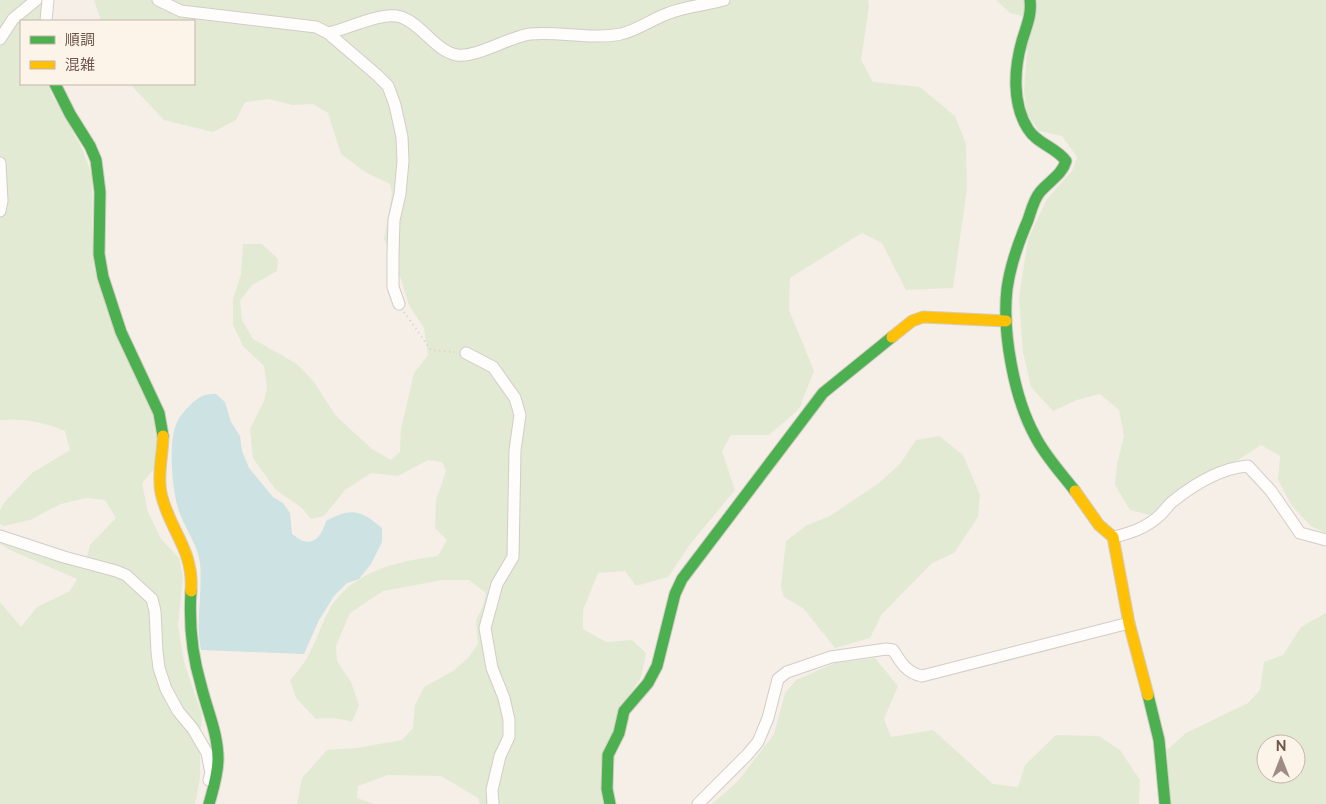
<svg xmlns="http://www.w3.org/2000/svg" width="1326" height="804" font-family="Raleway,'Noto Sans JP',sans-serif">
  <style>
    .green { fill: #e2ead4; fill-rule: evenodd }
    .water { fill: #cce2e3 }
    .lines { fill: none; stroke-linecap: round; stroke-linejoin: round }
    .street-casing { stroke: #d3ccc7; stroke-width: 13 }
    .fast-casing { stroke: #d4ccc4; stroke-width: 13 }
    .slow-casing { stroke: #d4ccc4; stroke-width: 13 }
    .path { stroke: #d5cfca; stroke-width: 2; stroke-dasharray: 1 4; stroke-linecap: butt }
    .street { stroke: #fefdfc; stroke-width: 11 }
    .fast { stroke: #4caf50; stroke-width: 11 }
    .slow { stroke: #ffc107; stroke-width: 11 }
  </style>
  <rect width="100%" height="100%" fill="#f5efe8"/>
  <g class="green">
    <path d="M0 0H44L41 21H21V84H49L51 94 64 114 83 151 92 175 93 254 157 418 155 468 142 483 148 512 161 539 179 558 183 577 178 626 184 662 202 715 200 745V778L195 804H0V602L21 627 37 607 70 591 77 579 10 550 0 544V542L86 561 90 545 116 518 105 500 86 498 61 504 30 520 4 526 0 524V510L4 503 32 473 70 450 65 431C42 422 25 418 0 420Z"/>
    <path d="M94 0H868L869 6 861 60 873 82 920 87 955 116 966 144 967 188 953 288 906 290 882 243 862 233 790 278 789 310 814 371 799 409 769 435H731L722 451 735 490 691 543 668 577 636 586 625 571 598 573 583 610V629L606 642 632 640 646 653 641 677 625 702 606 804H480L478 798 441 776 388 775 358 786 357 798 374 804H297L302 778 327 750 357 748 402 740 413 728 415 705 424 687 453 671 468 658 478 644 476 620 483 606 486 593 469 580H442L383 591 350 613 336 646 337 661 351 682 359 705 352 722C339 718 329 717 316 719L296 698 290 680C295 674 301 668 305 661 316 644 321 623 332 605 356 570 399 561 438 556L447 540 435 528 436 500 446 471 442 462 428 460 398 476 371 473 345 490 324 516 311 519 302 508 276 490 253 458 250 429 264 401 267 388 264 366 243 346 233 325V299L241 274 243 244H262L278 259 277 271 252 285 240 301 242 320 253 339 297 364 314 382 336 416 372 449 391 460 400 452 401 429 414 373 428 355 424 328 409 305 398 270 384 239 392 194 390 184 365 172 341 154 328 113 313 104 292 105 269 99 245 102 236 120 213 132 164 120 130 84H194V21H101Z"/>
    <path d="M996 0H1326V533L1311 526 1292 506 1278 480 1280 456 1261 445 1230 465 1184 485 1150 515 1130 510 1115 485 1117 464 1124 436 1119 410 1100 394 1077 400 1053 411 1031 387 1023 352 1019 297 1028 239 1047 199 1072 171 1077 157 1062 136 1039 131 1027 114 1024 91 1027 52 1026 17 1010 13Z"/>
    <path d="M939 436 963 455 980 495 978 517 954 553 932 563 882 614 870 638 835 648 804 609 784 597 781 587 786 541 807 525 830 516 879 483 900 464 916 440Z"/>
    <path d="M1326 613V804H1170L1167 750 1186 733 1248 703 1260 690 1264 662 1283 655 1301 627ZM1266 744H1296V774H1266Z"/>
    <path d="M875 658 898 686 884 719 891 737 933 730 993 784 1018 787 1025 765 1056 735 1099 736 1120 750 1140 780 1139 804H712L738 781 774 734 785 693 796 680 835 663Z"/>
  </g>
  <path class="water" d="M216 394 225 402 231 422 240 436 242 451 249 468 273 497 283 503 290 513 292 534C295 536 300 540 303 541 317 545 323 531 326 521 351 507 361 510 382 528V542L371 564 359 579 347 583 334 596 319 620 304 654 201 650C195 622 203 592 200 563 198 546 186 530 180 514 172 494 167 439 178 420 183 412 195 398 205 395 208 394 213 394 216 394Z"/>
  <g class="lines">
    <defs>
      <g id="street">
        <path d="M158 0 181 11 316 27 328 33 377 75 388 86 395 105 402 137 403 161 400 194 394 220 393 254V287L399 304"/>
        <path d="M46 21 48 0"/>
        <path d="M328 33C349 29 380 11 401 17 422 24 435 51 457 55 476 58 509 37 530 34 560 31 591 40 621 34 638 30 652 19 669 13 687 6 706 5 724 0"/>
        <path d="M0 39 13 19 36 0"/>
        <path d="M0 163 2 201 0 211"/>
        <path d="M466 353 493 367 515 398 520 415 515 450 513 557 497 584 485 628 492 668 504 698 509 720V737L500 756 492 790 493 804"/>
        <path d="M0 536 64 557 116 571 126 575 152 599 155 611 157 652 159 668 166 689 178 711 193 729 207 753 211 773 209 780"/>
        <path d="M1113 537C1128 534 1147 527 1159 516 1164 512 1167 506 1172 502 1193 485 1221 468 1248 466L1271 491 1300 533 1326 540"/>
        <path d="M698 804 747 755 758 742 768 718 778 679 787 672 831 657 886 649 893 650C901 663 907 673 922 676L1129 623"/>
      </g>
      <g id="fast">
        <path d="M1030 0C1032 15 1026 27 1022 41 1014 69 1012 104 1028 129 1037 144 1056 147 1066 161 1062 175 1049 181 1040 192 1034 199 1031 211 1028 220 1019 241 1010 266 1007 289 1002 332 1014 398 1035 436 1045 456 1062 474 1075 491"/>
        <path d="M55 84 70 114 90 146 96 160 100 192 99 254 103 277 121 332 159 413 163 436"/>
        <path d="M191 591C189 622 192 655 201 685 207 710 218 733 218 759 218 775 213 789 209 804"/>
        <path d="M1148 695 1159 740 1165 804"/>
        <path d="M610 804 607 789 608 755 619 733 624 711 648 683 657 666 675 594 682 579 823 393 892 337"/>
      </g>
      <g id="slow">
        <path d="M892 337 912 321 923 317 1006 321"/>
        <path d="M163 436C163 455 157 474 161 493 169 530 194 549 191 591"/>
        <path d="M1075 491 1099 525 1113 537 1129 623 1148 695"/>
      </g>
    </defs>
    <use href="#street" class="street-casing"/>
    <use href="#fast" class="fast-casing"/>
    <use href="#slow" class="slow-casing"/>
    <path class="path" d="M404 312 431 350 455 352"/>
    <use href="#street" class="street"/>
    <use href="#fast" class="fast"/>
    <use href="#slow" class="slow"/>
  </g>
  <rect x="20" y="20" width="175" height="65" fill="#fdf4e9" stroke="#c4b5aa"/>
  <rect x="30" y="36" width="25" height="8" fill="#4caf50" stroke="#c4b5aa"/>
  <text x="65" y="45" font-size="15" fill="#6f574c">順調</text>
  <rect x="30" y="61" width="25" height="8" fill="#ffc107" stroke="#c4b5aa"/>
  <text x="65" y="70" font-size="15" fill="#6f574c">混雑</text>
  <g transform="translate(1281 759)"><circle r="24" fill="#fdf4e9" stroke="#c4b5aa"/>
  <path d="M0-4L9 19L0 12L-9 19Z" fill="#9e8c83"/>
  <text y="-8" font-size="14" font-weight="bold" text-anchor="middle" fill="#6f574c">N</text>
  </g>
</svg>
